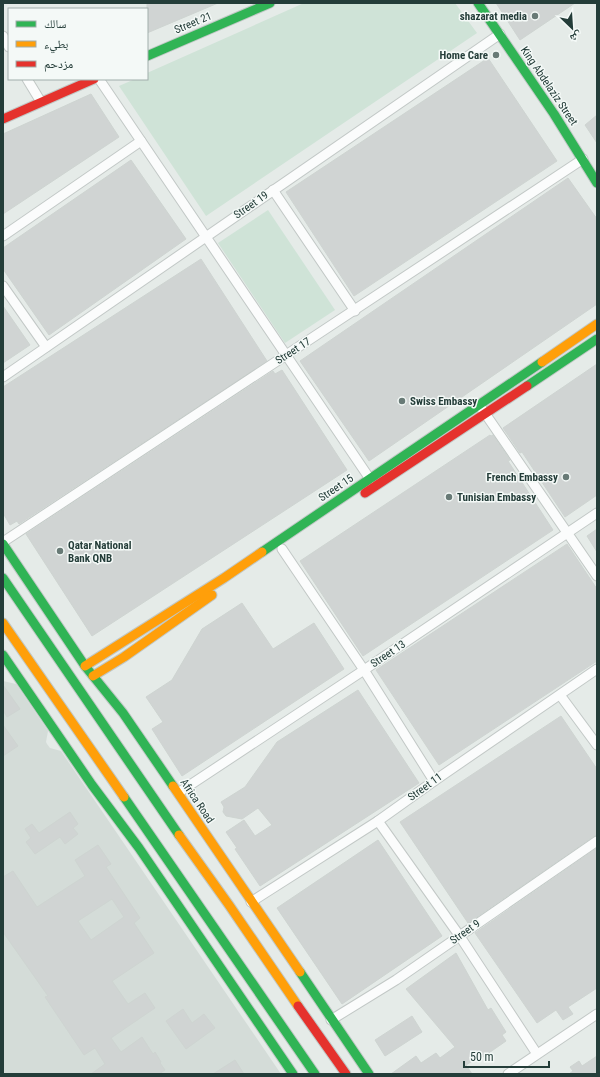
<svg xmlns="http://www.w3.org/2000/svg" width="600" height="1077" font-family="'Roboto Condensed','Noto Naskh Arabic',sans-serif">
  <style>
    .built { fill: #d4dcd8 }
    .green { fill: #cfe3d7 }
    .building { fill: #d0d4d3; stroke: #ced4d1; fill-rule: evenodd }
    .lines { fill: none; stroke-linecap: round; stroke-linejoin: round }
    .street-casing { stroke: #c2c8c6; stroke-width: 11 }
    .fast-casing { stroke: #c1c8c6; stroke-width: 11 }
    .slow-casing { stroke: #c1c8c6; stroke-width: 11 }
    .jam-casing { stroke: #c1c8c6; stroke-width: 11 }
    .street { stroke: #fbfcfc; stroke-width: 9 }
    .fast { stroke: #30b455; stroke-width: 9 }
    .slow { stroke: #ff9f0a; stroke-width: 9 }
    .jam { stroke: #e5322d; stroke-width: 9 }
    .poi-dot { fill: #687a76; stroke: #f4f9f7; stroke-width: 1.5 }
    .labels { text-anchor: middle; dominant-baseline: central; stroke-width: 3; stroke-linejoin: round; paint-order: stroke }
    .poi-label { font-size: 11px; font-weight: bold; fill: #243d39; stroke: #f4f9f7; text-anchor: end }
    .street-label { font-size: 11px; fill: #243d39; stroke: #f4f9f7 }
  </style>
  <rect width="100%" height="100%" fill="#e5ebe8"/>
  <path class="built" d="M3 681 16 684 48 731 46 742 47 744 50 748 61 751 281 1074H3Z"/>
  <g class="green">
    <path d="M304 3H455L477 33 206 216 119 86 135 79H147V73Z"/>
    <path d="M268 210 335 310 285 343 218 243Z"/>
  </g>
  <g class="building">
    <path d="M147 3H218L147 33Z"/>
    <path d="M496 3H575L520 40Z"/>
    <path d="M488 58 557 161 354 296 286 192Z"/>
    <path d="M91 94 119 137 3 214V134Z"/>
    <path d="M597 115V143L585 125Z"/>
    <path d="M131 160 186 239 49 335 3 269V248Z"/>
    <path d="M568 178 597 219V304L369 461 300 361Z"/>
    <path d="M201 259 267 361 19 524 17 521 10 525 3 513V387Z"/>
    <path d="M3 306 30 345 3 363Z"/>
    <path d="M597 364V495L565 517 522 452 520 453 503 428Z"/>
    <path d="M282 370 347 470 92 636 26 534 273 371 275 374Z"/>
    <path d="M490 435 491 436 493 435 510 460 508 461 553 530 363 656 300 561Z"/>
    <path d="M597 529V552L587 536Z"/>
    <path d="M567 544 597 589V661L439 765 376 670Z"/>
    <path d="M242 603 273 649 314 623 344 669 182 776 152 729 163 722 146 697 172 680 202 629Z"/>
    <path d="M3 685 20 709 7 717 3 710Z"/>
    <path d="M358 690 419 783 260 886 235 849 237 848 226 832 244 820 255 836 272 825 258 808 242 819 226 816 223 812 224 807 221 802 245 787 277 742Z"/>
    <path d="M561 716 597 769V835L594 836 468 923 400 822Z"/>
    <path d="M3 725 18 746 3 756Z"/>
    <path d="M70 812 78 824 73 828 78 834 65 844 60 837 35 854 26 842 31 838 25 829 32 824 39 833Z"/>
    <path d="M378 840 442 936 342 1004 277 908Z"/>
    <path d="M98 845 111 864 106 867 140 918 134 923 154 953 112 981 128 1004 145 993 155 1008 111 1038 121 1052 142 1037 153 1054 155 1052 161 1062 160 1063 165 1070 159 1074H91L105 1064 95 1048 84 1055 45 997 48 996 3 932V877L13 871 37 907 85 876 75 860ZM112 899 124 917 91 940 78 921Z"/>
    <path d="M597 848V988L568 1007 573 1014 563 1020 556 1010 537 1023 475 933Z"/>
    <path d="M456 953 488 1010 491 1008 506 1032 502 1035 506 1041 483 1057 482 1055 466 1065 472 1074H391L416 1056 421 1063 436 1053 440 1058 455 1047 406 989Z"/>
    <path d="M183 1009 192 1023 204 1014 215 1028 186 1049 166 1021Z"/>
    <path d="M412 1016 422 1032 385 1056 375 1040Z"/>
    <path d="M597 1056V1074H569L573 1071 570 1067 579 1061 582 1066Z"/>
    <path d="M235 1060 244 1074H213Z"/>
  </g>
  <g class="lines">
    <defs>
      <g id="street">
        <path d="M3 36 9 47"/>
        <path d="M27 79 41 102"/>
        <path d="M99 79 370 479"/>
        <path d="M273 190 355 311"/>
        <path d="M3 236 141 141"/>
        <path d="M3 286 46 347"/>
        <path d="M3 377 500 34"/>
        <path d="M482 409 597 576"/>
        <path d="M3 542 583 159"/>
        <path d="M282 549 364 670 434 781"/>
        <path d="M560 695 597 745"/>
        <path d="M178 793 364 670 597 513"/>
        <path d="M378 821 459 935 537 1054"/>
        <path d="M251 902 378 821 434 781 597 669"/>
        <path d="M331 1020 396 980 597 841"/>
        <path d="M508 1074 597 1014"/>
      </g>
      <g id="fast">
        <path d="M478 3 554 114 597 183"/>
        <path d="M147 56 270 3"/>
        <path d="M527 386 597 339"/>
        <path d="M3 544 85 666 123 713 173 786"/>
        <path d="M262 552 542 362"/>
        <path d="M3 578 179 835"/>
        <path d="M3 655 92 785 139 848 293 1074"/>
        <path d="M124 797 315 1074"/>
        <path d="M300 972 369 1074"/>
      </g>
      <g id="slow">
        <path d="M542 362 597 324"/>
        <path d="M3 623 124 797"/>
        <path d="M85 666 224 578 262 552"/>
        <path d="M93 676 124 657 212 595"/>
        <path d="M173 786 300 972"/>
        <path d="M179 835 229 905 298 1006"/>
      </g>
      <g id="jam">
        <path d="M3 119 94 79"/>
        <path d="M365 493 527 386"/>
        <path d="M298 1006 346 1074"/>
      </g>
    </defs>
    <use href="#street" class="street-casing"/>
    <use href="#fast" class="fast-casing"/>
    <use href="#slow" class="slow-casing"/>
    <use href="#jam" class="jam-casing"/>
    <use href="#street" class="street"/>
    <use href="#fast" class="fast"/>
    <use href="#slow" class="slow"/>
    <use href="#jam" class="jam"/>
  </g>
  <g class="poi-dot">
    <circle cx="535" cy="16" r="4"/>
    <circle cx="496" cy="55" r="4"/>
    <circle cx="402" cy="401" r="4"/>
    <circle cx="566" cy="477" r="4"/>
    <circle cx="449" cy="497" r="4"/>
    <circle cx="60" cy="551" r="4"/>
  </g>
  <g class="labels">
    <g class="poi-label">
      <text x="527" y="16">shazarat media</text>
      <text x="488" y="55">Home Care</text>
      <text x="410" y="401" text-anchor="start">Swiss Embassy</text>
      <text x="558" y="477">French Embassy</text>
      <text x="457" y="497" text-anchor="start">Tunisian Embassy</text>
      <text x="68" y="545" text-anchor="start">Qatar National<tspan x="68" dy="13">Bank QNB</tspan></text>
    </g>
    <g class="street-label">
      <text transform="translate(193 23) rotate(-23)">Street 21</text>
      <text transform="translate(549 86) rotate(56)">King Abdelaziz Street</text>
      <text transform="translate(251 205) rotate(-35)">Street 19</text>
      <text transform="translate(293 351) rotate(-33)">Street 17</text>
      <text transform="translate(336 488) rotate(-34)">Street 15</text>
      <text transform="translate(388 654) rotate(-34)">Street 13</text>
      <text transform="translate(425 787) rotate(-36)">Street 11</text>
      <text transform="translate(197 801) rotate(56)">Africa Road</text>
      <text transform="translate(465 932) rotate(-35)">Street 9</text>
    </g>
  </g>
  <rect width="600" height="1077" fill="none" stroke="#243d39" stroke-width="8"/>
  <rect x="8" y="8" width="140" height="72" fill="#f4f9f7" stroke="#a1aeab"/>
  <rect x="16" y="21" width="20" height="6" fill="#30b455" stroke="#a1aeab"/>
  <text x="44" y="28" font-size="12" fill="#243d39">سالك</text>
  <rect x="16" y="41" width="20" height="6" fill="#ff9f0a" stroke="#a1aeab"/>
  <text x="44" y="48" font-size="12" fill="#243d39">بطيء</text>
  <rect x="16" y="61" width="20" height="6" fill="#e5322d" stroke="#a1aeab"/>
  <text x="44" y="68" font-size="12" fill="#243d39">مزدحم</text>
  <g transform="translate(572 28) rotate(155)" stroke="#f4f9f7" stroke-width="3" paint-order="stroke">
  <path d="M0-3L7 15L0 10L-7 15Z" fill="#243d39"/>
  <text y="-6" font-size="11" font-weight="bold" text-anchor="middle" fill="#243d39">ش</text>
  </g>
  <path d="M464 1061v6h85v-6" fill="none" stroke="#243d39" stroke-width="2"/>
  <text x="470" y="1061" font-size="12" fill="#243d39" stroke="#f4f9f7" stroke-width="3" paint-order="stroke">50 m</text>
</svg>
